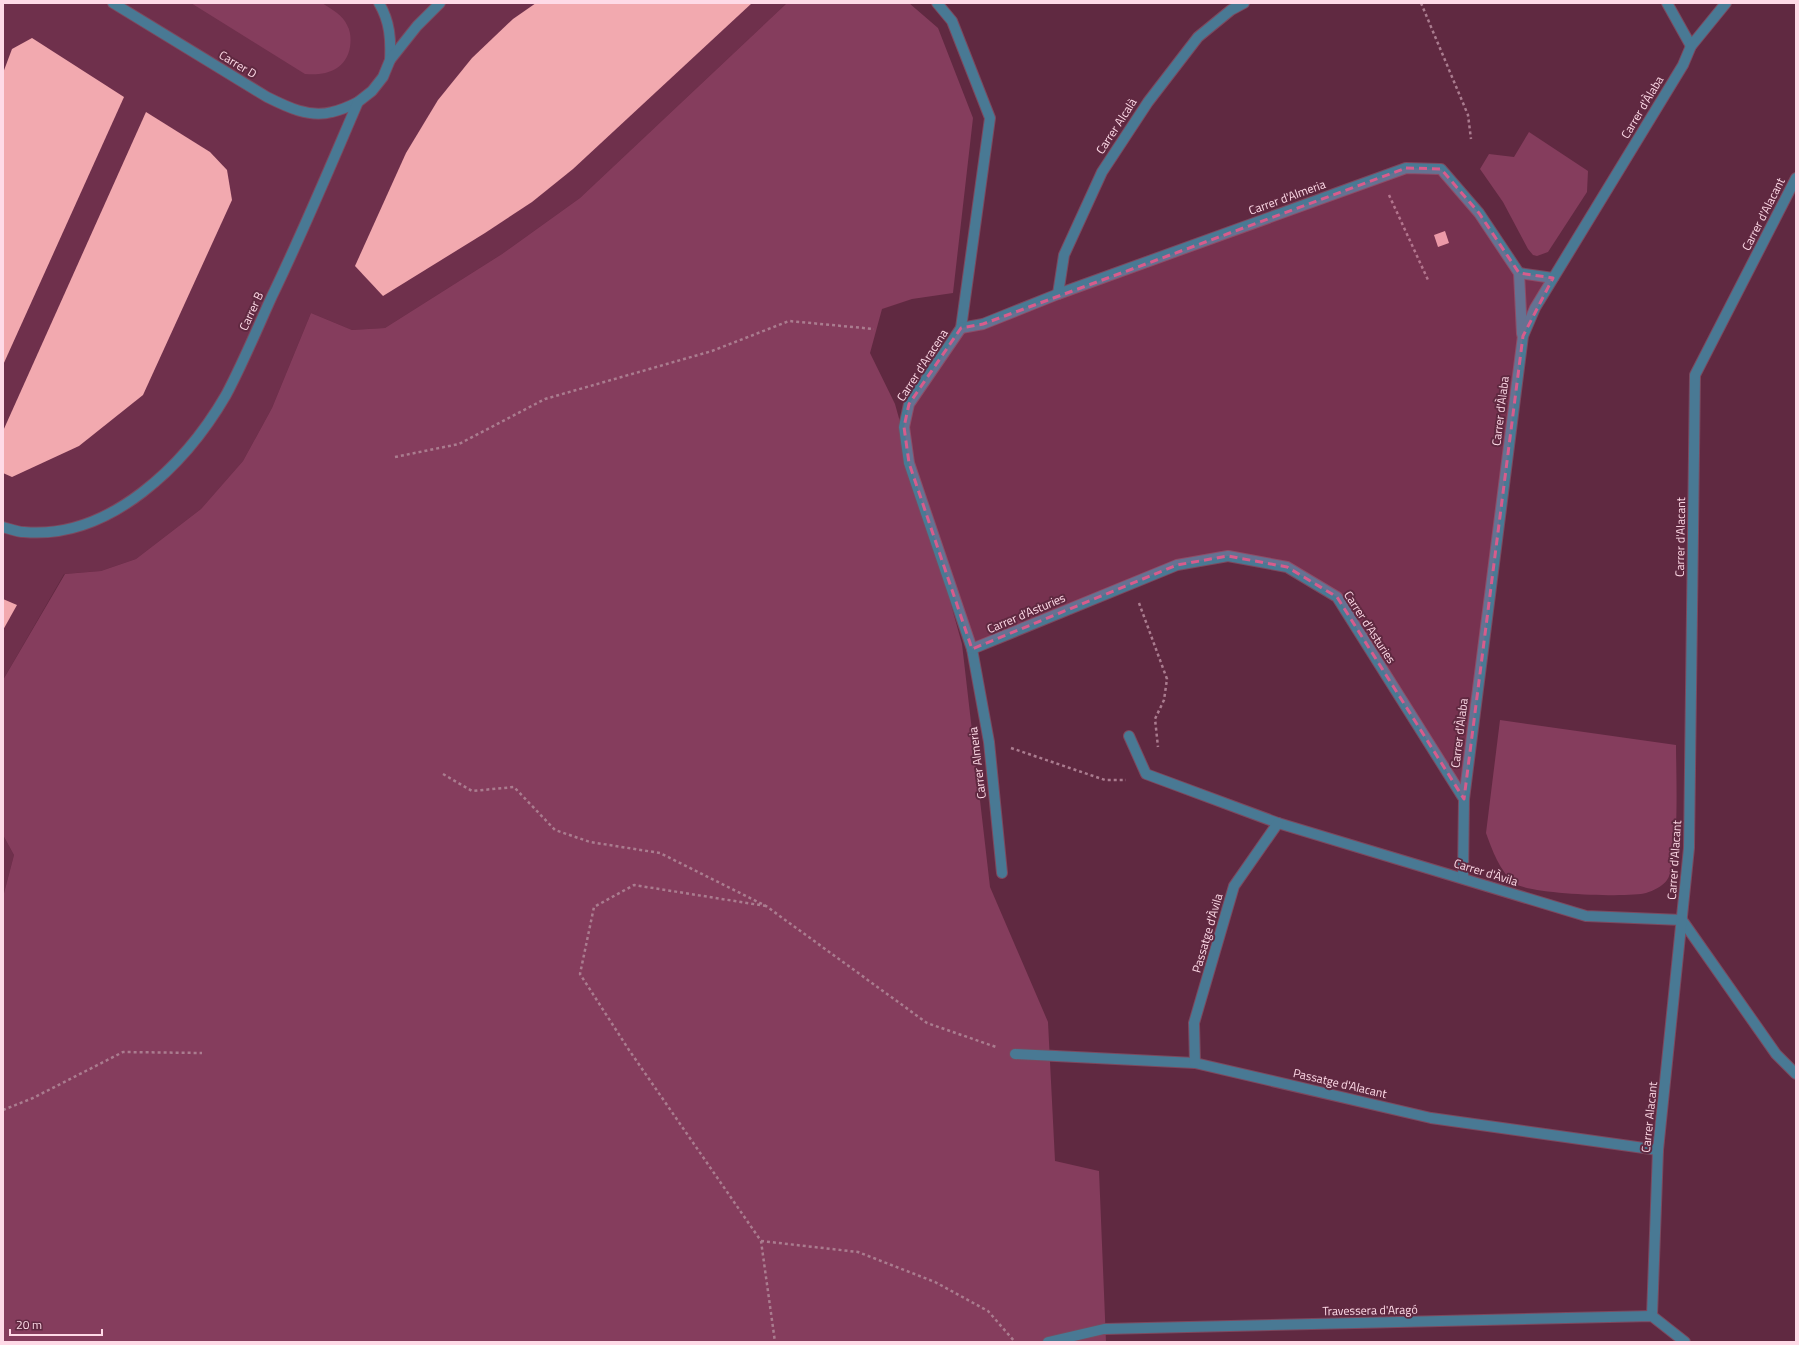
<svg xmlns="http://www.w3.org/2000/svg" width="1799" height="1345" font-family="'Titillium Web',sans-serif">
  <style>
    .built { fill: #6f304c }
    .green { fill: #853d5d }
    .building { fill: #f2a9af }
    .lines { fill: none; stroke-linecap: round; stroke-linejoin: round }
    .minor-casing { stroke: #7c495f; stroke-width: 12 }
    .path { stroke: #aa7c8f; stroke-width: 2.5; stroke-dasharray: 3 3; stroke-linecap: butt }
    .minor { stroke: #497994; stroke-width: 10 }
    .marked { fill: #d75c8c; fill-opacity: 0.2; stroke: #d75c8c; stroke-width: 3; stroke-dasharray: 8 5; stroke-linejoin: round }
    .labels { text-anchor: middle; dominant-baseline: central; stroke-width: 4; stroke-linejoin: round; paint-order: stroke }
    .street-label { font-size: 12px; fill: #fedae7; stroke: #602941 }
  </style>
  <rect width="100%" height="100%" fill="#602941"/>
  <g class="built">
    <path d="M3 3H787L580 198 502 254 385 328 352 330 311 313 272 408 243 461 201 509 136 559 101 571 64 574 3 680Z"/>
    <path d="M3 835 14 855 3 897Z"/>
  </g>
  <g class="green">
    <path d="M191 3H322C331 9 343 15 347 25 351 32 351 40 350 47 346 70 326 76 305 74Z"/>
    <path d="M787 3H909L938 28 973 118 953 293 912 299 882 309 870 353 895 404 962 644 990 887 1048 1022 1055 1161 1099 1171 1106 1342H3V897L14 855 3 835V680L65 574 101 571 136 559 201 509 243 461 272 408 311 313 352 330 385 328 502 254 580 198Z"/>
    <path d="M1529 132 1588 171 1587 192 1548 252 1537 256 1533 255 1528 249 1503 202 1480 169 1489 154 1514 157Z"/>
    <path d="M1500 720 1676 745C1676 771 1680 862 1667 880 1663 886 1653 891 1646 893 1628 898 1527 894 1514 883 1500 871 1492 850 1486 833Z"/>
  </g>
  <g class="building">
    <path d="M536 3H752L573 169 532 202 485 233 383 296 355 266 406 153 438 100 472 58 513 19Z"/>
    <path d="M32 38 124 97 3 365V73L12 49Z"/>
    <path d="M146 112 210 152 227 170 232 200 143 395 79 446 12 477 3 473V431Z"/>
    <path d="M1445 231 1449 243 1438 247 1434 235Z"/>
    <path d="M3 599 17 605 3 630Z"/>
  </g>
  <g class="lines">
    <defs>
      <g id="minor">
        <path d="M113 3 267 97C287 107 309 118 332 112 341 110 350 106 358 102"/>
        <path d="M379 3C390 22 391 39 390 60"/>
        <path d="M937 3 952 21 990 118 961 328 909 404 904 427 909 463 972 649 989 742 1002 873"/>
        <path d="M1667 3 1691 46"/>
        <path d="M1519 273 1553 278"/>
        <path d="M1058 294 1064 255 1102 172 1148 102 1198 37 1231 10 1244 3"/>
        <path d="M961 328 983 324 1058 294 1406 168 1441 169 1479 213 1519 273 1522 334"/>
        <path d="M3 527C10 529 17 532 24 532 110 540 186 464 226 395 243 363 257 329 272 296 303 232 330 167 358 102L372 91 383 77 390 60 417 26 440 3"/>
        <path d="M972 649 1177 565 1228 556 1287 567 1337 597 1464 799"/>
        <path d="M1129 736 1146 774 1278 823 1586 916 1682 920"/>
        <path d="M1463 878 1464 799 1523 336 1535 308 1683 65 1691 46 1726 3"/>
        <path d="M1682 920 1776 1054 1796 1074"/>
        <path d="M1015 1054 1195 1063 1431 1118 1658 1150"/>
        <path d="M1195 1063 1194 1023 1234 886 1278 823"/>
        <path d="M1652 1316 1658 1150 1689 848 1695 375 1796 178"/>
        <path d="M1048 1342 1104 1329 1652 1316 1685 1342"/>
      </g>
    </defs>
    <use href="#minor" class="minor-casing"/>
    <g class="path">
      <path d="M1421 3 1468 115 1471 139"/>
      <path d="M1389 195 1428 280"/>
      <path d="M395 457 459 444 545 399 712 351 789 321 874 329"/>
      <path d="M1139 603 1167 679 1164 700 1155 719 1158 747"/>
      <path d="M1011 748 1105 780H1126"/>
      <path d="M443 774 472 791 514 787 555 830 590 842 660 853 766 906 927 1023 996 1047"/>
      <path d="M766 906 634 885 594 907 580 974 629 1050 761 1241 775 1342"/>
      <path d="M3 1110 33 1098 123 1052 202 1053"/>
      <path d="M761 1241 858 1252 935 1282 988 1311 1015 1342"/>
    </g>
    <use href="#minor" class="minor"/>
  </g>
  <path class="marked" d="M1406 168 1441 169 1479 213 1519 273 1553 278 1523 336 1464 799 1337 597 1287 567 1228 556 1177 565 972 649 909 463 904 427 909 404 961 328 983 324Z"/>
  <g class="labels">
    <g class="street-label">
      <text transform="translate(238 64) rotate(31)">Carrer D</text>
      <text transform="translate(1642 107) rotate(-59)">Carrer d'Àlaba</text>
      <text transform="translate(1116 126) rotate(-57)">Carrer Alcalà</text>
      <text transform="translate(1287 197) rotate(-20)">Carrer d'Almeria</text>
      <text transform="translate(1763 214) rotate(-63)">Carrer d'Alacant</text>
      <text transform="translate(251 311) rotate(-65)">Carrer B</text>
      <text transform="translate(922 365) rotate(-57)">Carrer d'Aracena</text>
      <text transform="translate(1500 411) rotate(-83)">Carrer d'Àlaba</text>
      <text transform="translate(1680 537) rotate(-89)">Carrer d'Alacant</text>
      <text transform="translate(1026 613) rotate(-23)">Carrer d'Asturies</text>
      <text transform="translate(1370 627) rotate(57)">Carrer d'Asturies</text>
      <text transform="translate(1459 733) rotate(-83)">Carrer d'Àlaba</text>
      <text transform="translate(977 763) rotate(-97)">Carrer Almeria</text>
      <text transform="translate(1674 860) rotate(-86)">Carrer d'Alacant</text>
      <text transform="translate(1486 872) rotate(17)">Carrer d'Àvila</text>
      <text transform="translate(1207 933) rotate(-74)">Passatge d'Àvila</text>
      <text transform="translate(1340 1083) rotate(13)">Passatge d'Alacant</text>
      <text transform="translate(1649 1117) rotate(-84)">Carrer Alacant</text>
      <text transform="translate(1370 1310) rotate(-1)">Travessera d'Aragó</text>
    </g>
  </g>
  <rect width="1799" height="1345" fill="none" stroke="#fedae7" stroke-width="8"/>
  <path d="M10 1329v6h92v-6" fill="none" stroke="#fedae7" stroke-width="2"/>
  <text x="16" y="1329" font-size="12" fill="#fedae7" stroke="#602941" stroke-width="3" paint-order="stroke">20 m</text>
</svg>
